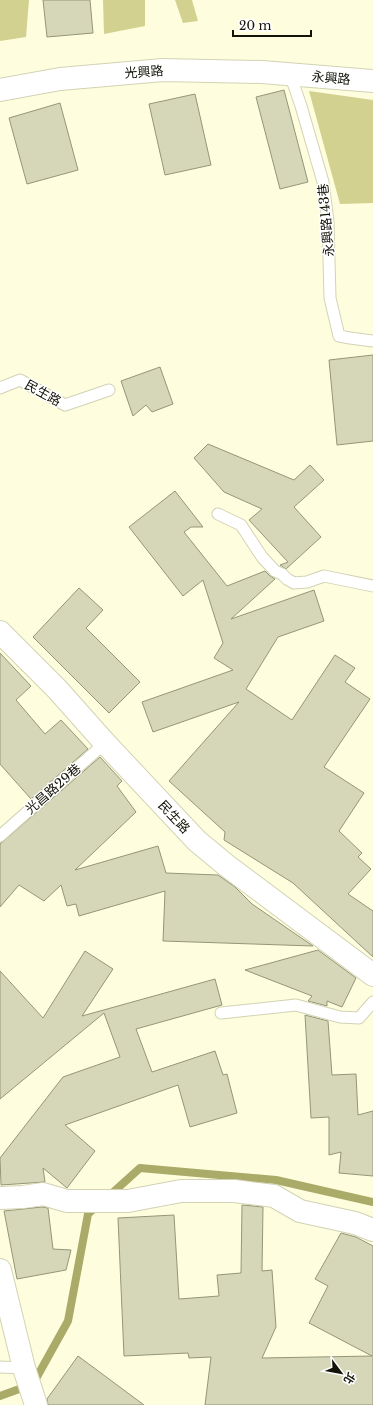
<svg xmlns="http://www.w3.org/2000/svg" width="373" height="1405" font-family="'Libre Baskerville','Noto Sans TC',serif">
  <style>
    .green { fill: #d2d18f }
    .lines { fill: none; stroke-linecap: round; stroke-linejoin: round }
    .stream { stroke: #aaaa69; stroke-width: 8 }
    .building { fill: #d6d6b8; stroke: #959578 }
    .lane-casing { stroke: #d2d3b4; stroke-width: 13 }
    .street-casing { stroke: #d2d3b4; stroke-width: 24 }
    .lane { stroke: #fff; stroke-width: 11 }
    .street { stroke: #fff; stroke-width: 22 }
    .labels { text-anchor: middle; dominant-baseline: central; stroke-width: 3; stroke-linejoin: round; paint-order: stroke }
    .street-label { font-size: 13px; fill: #131308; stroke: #fff }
  </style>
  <rect width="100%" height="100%" fill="#fefedf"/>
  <g class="green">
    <path d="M0 0H29L26 37 0 41Z"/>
    <path d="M103 0H145V26L104 34Z"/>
    <path d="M175 0H192L198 21 183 23Z"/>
    <path d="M309 91 373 100V203L340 204Z"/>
  </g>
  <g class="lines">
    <g class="stream">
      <path d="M109 1196 140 1168 276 1180 373 1202"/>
      <path d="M0 1396 33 1384 68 1321 88 1214 98 1205"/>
    </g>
  </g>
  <g class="building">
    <path d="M43 0H90L93 33 47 37Z"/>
    <path d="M284 90 308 182 280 189 256 97Z"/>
    <path d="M195 94 211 165 165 175 149 104Z"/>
    <path d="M60 103 78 170 27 184 9 118Z"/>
    <path d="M373 355V441L337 445 329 360Z"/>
    <path d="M160 367 173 404 152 412 146 405 133 416 121 381Z"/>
    <path d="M208 444 294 480 310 465 324 480 294 507 321 537 286 569 280 565 288 562 249 520 262 509 224 492 194 458Z"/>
    <path d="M175 491 203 527H191L184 532 227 586 265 571 270 576 275 579 231 619 314 590 324 621 278 637 246 689 292 720 335 655 355 668 345 682 370 699 324 767 364 793 339 831 362 853 358 857 371 869 348 894 373 911V957L293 883 224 840 225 832 169 781 239 702 153 732 142 702 233 670 214 658 223 643 203 580 183 596 129 527Z"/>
    <path d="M79 588 103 610 86 628 140 682 109 713 33 637Z"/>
    <path d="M0 653 31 686 16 700 45 734 61 720 88 749 31 799 0 764Z"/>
    <path d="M100 757 122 781 117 786 136 812 75 870 158 846 166 873 218 875 235 887 252 904 313 946 163 941 165 891 79 916 76 904 67 906 61 885 44 901 19 885 0 907V844Z"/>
    <path d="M318 950 356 978 342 1007 327 1001V1006L308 1001 312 996 245 970Z"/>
    <path d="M85 951 113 969 82 1016 215 979 222 1005 136 1029 152 1072 215 1051 223 1075 227 1074 237 1113 190 1127 178 1085 65 1125 95 1151 67 1188 43 1168 45 1182 1 1185 0 1158 63 1077 120 1057 104 1013 0 1099V971L43 1018Z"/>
    <path d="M305 1015 328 1021 332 1075 356 1074 358 1115 373 1111V1176L339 1173 341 1152 329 1155V1117L311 1118Z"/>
    <path d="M242 1205 263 1207 262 1271 272 1270 276 1327 262 1358 372 1356 309 1323 328 1286 315 1279 341 1233 356 1237 373 1246V1405H205L211 1357 189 1358 188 1353 124 1356 118 1218 174 1215 179 1299 219 1296 217 1275 241 1273Z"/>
    <path d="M42 1207 48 1208 53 1249 71 1250 66 1270 17 1279 4 1211Z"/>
    <path d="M78 1356 144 1405H48L47 1399Z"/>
  </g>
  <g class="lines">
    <defs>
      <g id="lane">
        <path d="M290 74 301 106 323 182 328 221 330 298 339 336 350 338 373 341"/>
        <path d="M0 388 20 380 65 405 109 390"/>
        <path d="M218 514 241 525 262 557 275 571 282 574 287 579 294 583 307 582 324 576 373 586"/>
        <path d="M0 836 105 743"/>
        <path d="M221 1013 296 1005 340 1017 359 1018 373 1002"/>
        <path d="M0 1367 24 1368"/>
      </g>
      <g id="street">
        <path d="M0 90 60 79 163 70 262 72 373 81"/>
        <path d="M0 632 57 689 105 743 197 841 226 865 373 975"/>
        <path d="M0 1198 23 1197 43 1194 67 1201H128L181 1191H234L274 1196 300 1211 355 1223 373 1230"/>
        <path d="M0 1270 24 1368 36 1405"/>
      </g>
    </defs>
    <use href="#lane" class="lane-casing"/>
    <use href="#street" class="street-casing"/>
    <use href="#lane" class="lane"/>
    <use href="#street" class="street"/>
  </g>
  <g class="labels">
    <g class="street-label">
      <text transform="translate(144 72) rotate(-4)">光興路</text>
      <text transform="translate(331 78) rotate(5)">永興路</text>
      <text transform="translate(326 220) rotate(-95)">永興路143巷</text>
      <text transform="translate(43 393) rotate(29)">民生路</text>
      <text transform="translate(53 789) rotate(-41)">光昌路29巷</text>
      <text transform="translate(174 817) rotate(47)">民生路</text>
    </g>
  </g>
  <g transform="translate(341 1373) rotate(122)" stroke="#ffffff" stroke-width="3" paint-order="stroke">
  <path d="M0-3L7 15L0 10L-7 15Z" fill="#131308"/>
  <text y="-6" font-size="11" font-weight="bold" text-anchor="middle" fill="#131308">北</text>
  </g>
  <path d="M233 30v6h78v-6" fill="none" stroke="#131308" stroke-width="2"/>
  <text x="239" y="30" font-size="12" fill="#131308" stroke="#ffffff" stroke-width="3" paint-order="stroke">20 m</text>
</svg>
